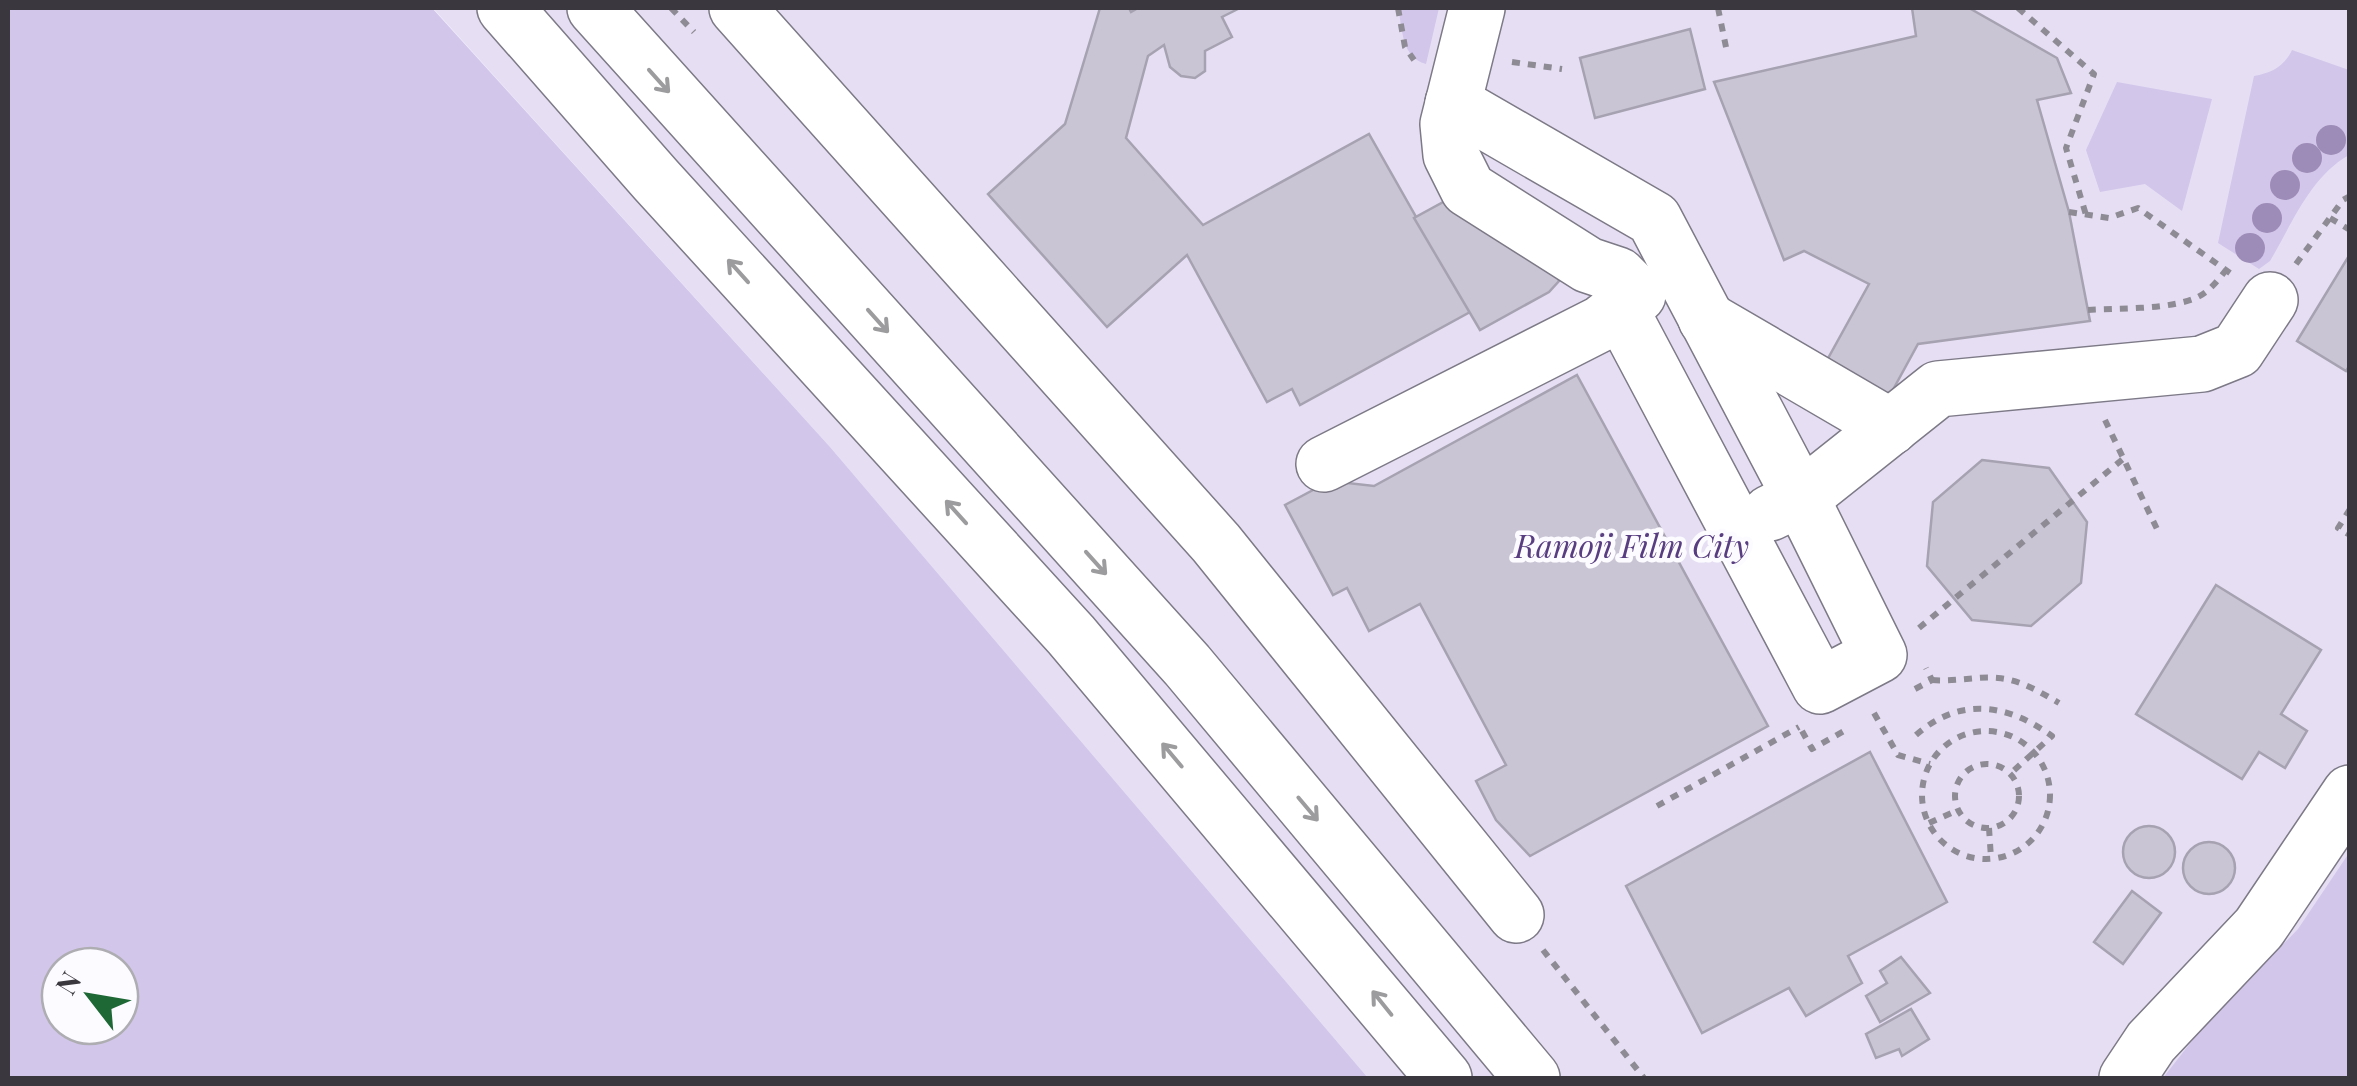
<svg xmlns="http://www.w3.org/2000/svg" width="2357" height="1086" font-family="'Playfair Display',serif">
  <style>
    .built { fill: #e6dff4 }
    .green { fill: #d2c6ea; fill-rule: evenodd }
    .building { fill: #cac5d4; stroke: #a7a2b1; stroke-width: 2.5 }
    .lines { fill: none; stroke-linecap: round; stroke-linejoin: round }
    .minor-casing { stroke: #7d7986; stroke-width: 58 }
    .path { stroke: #8f8b95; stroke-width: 6; stroke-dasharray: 8 8; stroke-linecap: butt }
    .minor { stroke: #fff; stroke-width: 55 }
    .tree { fill: #9d8cb7 }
    .oneway { stroke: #9c9c9e }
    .labels { text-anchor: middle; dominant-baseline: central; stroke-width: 9; stroke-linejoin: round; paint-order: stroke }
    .park-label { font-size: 32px; font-style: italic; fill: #583d80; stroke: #fcfbff }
  </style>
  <rect width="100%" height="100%" fill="#f1ecfb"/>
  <path class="built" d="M433 8H2349V1078H1368L830 447Z"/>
  <g class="green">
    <path d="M8 8H432L830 447 1368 1078H8ZM120 966V1026H60V966Z"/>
    <path d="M1398 8H1439L1426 64C1401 57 1403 30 1398 8Z"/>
    <path d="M2292 50 2349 70V155C2310 177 2292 224 2270 261L2259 269 2218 243 2254 76C2271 73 2284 67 2292 50Z"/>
    <path d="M2117 82 2212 99 2182 211 2145 184 2100 192 2086 150Z"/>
    <path d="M2349 853V1078H2163L2202 1028 2298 929Z"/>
  </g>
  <g class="building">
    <path d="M1100 8H1129L1131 12 1138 8H1240L1222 17 1232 37 1205 51V71L1195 78 1181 76 1170 67 1164 45 1148 56 1126 138 1203 225 1369 134 1470 312 1300 405 1292 389 1267 402 1187 255 1107 327 988 194 1065 124Z"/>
    <path d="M1912 8H1969L2057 58 2071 93 2037 100 2069 212 2090 321 1918 344 1889 397 1826 362 1869 284 1804 251 1784 260 1714 82 1916 36Z"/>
    <path d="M1690 29 1705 89 1595 118 1580 58Z"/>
    <path d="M1447 200 1553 268 1559 281 1549 292 1480 330 1414 218Z"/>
    <path d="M2350 254V365L2346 371 2297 341Z"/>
    <path d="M1577 375 1768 726 1530 856 1496 820 1476 781 1506 765 1420 604 1369 631 1347 588 1333 595 1285 505 1330 481 1374 486Z"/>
    <path d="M1982 460 2049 468 2087 522 2081 583 2031 626 1972 620 1927 566 1933 502Z"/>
    <path d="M2216 585 2321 650 2281 714 2307 731 2285 768 2259 752 2242 779 2136 714Z"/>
    <path d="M1870 752 1947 902 1848 956 1862 983 1806 1016 1789 988 1702 1033 1626 886Z"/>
    <circle cx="2149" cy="852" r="26"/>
    <circle cx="2209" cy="868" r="26"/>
    <path d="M2132 891 2161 913 2123 964 2094 942Z"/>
    <path d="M1901 957 1930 993 1880 1022 1866 996 1887 983 1880 971Z"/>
    <path d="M1911 1009 1929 1039 1902 1056 1899 1049 1876 1058 1866 1034Z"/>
  </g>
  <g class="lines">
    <defs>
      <g id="minor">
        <path d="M505 8 656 180 1071 635 1444 1078"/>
        <path d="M595 8 1187 665 1532 1078"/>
        <path d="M737 8 1216 543 1516 915"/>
        <path d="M1453 103 1654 219 1801 498 1879 655 1820 686 1620 309"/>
        <path d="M1706 319 1891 427"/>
        <path d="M1324 464 1602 323 1638 295 1618 275 1588 265 1468 189 1451 155 1448 124 1477 8"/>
        <path d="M1770 513 1801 498 1938 389 2202 364 2237 350 2270 300"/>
        <path d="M2127 1078 2151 1042 2259 928 2350 793"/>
      </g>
    </defs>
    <use href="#minor" class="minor-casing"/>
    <g class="path">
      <path d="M671 8 694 32"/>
      <path d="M1398 8 1405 47 1414 60"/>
      <path d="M1718 8 1727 52"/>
      <path d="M2018 8 2094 74 2066 148 2086 215"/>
      <path d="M1512 62 1562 69"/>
      <path d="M2069 212 2109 218 2138 208 2230 273"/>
      <path d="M2330 218 2350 230"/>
      <path d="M2296 264 2343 200 2350 196"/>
      <path d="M2088 310C2119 308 2170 310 2198 297 2210 291 2218 280 2226 270"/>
      <path d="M2105 420 2157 529"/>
      <path d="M2350 509 2338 528 2350 535"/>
      <path d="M1919 628 2123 459"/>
      <path d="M1932 680C1955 682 1977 676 1998 678 2021 680 2040 692 2059 703"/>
      <path d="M1915 689 1932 680 1926 668"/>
      <path d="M1874 713 1898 755 1930 764"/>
      <path d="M1802 731 1812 749 1844 731"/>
      <circle cx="1986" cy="795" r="64"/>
      <path d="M1916 735C1960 696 2008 704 2052 736L2011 773"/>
      <circle cx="1987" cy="796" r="32"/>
      <path d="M1657 806 1799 727"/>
      <path d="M1929 823 1958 810"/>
      <path d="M1989 828 1991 858"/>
      <path d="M1543 950 1644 1078"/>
    </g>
    <use href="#minor" class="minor"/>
  </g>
  <g class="tree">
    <circle cx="2331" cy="140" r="15"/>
    <circle cx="2307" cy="158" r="15"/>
    <circle cx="2285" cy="185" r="15"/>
    <circle cx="2267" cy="218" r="15"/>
    <circle cx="2250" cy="248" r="15"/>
  </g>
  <defs><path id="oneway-shaft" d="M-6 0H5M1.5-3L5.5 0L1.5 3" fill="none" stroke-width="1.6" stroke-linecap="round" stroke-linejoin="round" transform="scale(2.5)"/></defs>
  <g class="oneway">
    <use href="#oneway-shaft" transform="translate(659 81) rotate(48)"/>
    <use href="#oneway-shaft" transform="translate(738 271) rotate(-132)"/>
    <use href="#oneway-shaft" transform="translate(878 321) rotate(48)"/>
    <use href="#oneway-shaft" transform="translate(956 512) rotate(-132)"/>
    <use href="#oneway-shaft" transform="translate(1096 563) rotate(48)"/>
    <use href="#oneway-shaft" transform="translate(1172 755) rotate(-130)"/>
    <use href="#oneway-shaft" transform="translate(1308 809) rotate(50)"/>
    <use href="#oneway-shaft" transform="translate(1382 1003) rotate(-129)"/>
  </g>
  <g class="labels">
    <g class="park-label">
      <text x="1632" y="544">Ramoji Film City</text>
    </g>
  </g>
  <rect width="2357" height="1086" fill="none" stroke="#3a383e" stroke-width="20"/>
  <g transform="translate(90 996) rotate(301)"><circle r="48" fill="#fcfbff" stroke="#aeadb2" stroke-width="2.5"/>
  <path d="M0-8L18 38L0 25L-18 38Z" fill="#1e6836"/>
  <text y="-15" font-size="28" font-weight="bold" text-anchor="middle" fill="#3a383e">N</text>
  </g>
</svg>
